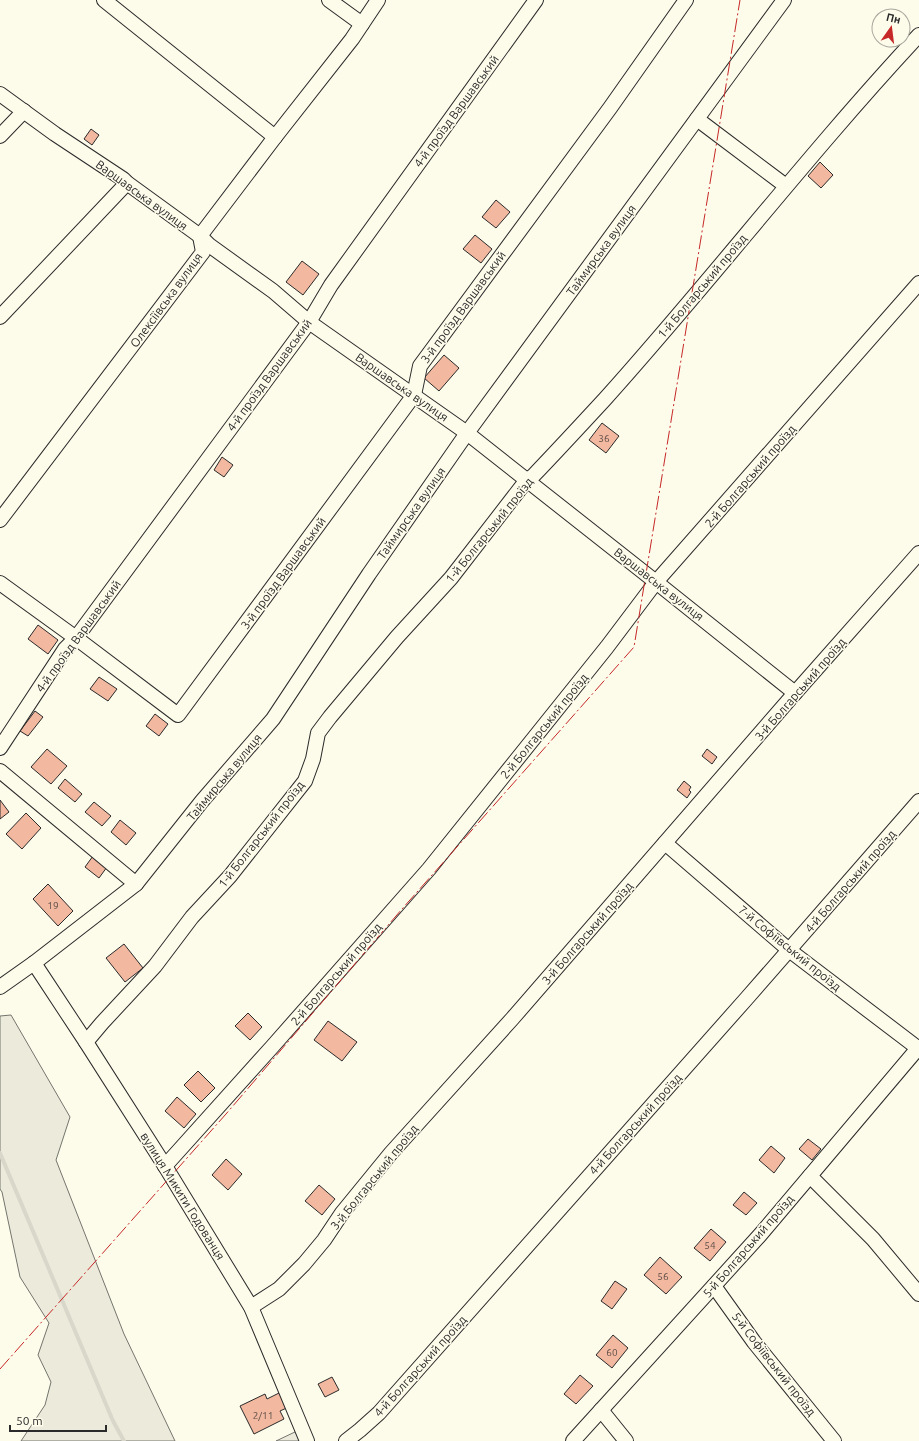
<svg xmlns="http://www.w3.org/2000/svg" width="919" height="1441" font-family="Ubuntu,sans-serif">
  <style>
    .green { fill: #ecebdb; stroke: #74746e }
    .lines { fill: none; stroke-linecap: round; stroke-linejoin: round }
    .stream { stroke: #d8d7c9; stroke-width: 4 }
    .building { fill: #f2b8a0; stroke: #2b2b2b }
    .minor-casing { stroke: #2b2b2b; stroke-width: 16 }
    .minor { stroke: #fdfbea; stroke-width: 14 }
    .power { stroke: #c62828; stroke-width: 1; stroke-dasharray: 14 3 2 3; stroke-linecap: butt }
    .labels { text-anchor: middle; dominant-baseline: central; stroke-width: 3; stroke-linejoin: round; paint-order: stroke }
    .number-label { font-size: 10px; fill: #5d4e48 }
    .street-label { font-size: 12px; fill: #2b2b2b; stroke: #fdfbea }
  </style>
  <rect width="100%" height="100%" fill="#fdfbea"/>
  <g class="green">
    <path d="M11 1015 70 1117 56 1160 124 1334 175 1441H21L45 1405 51 1382 38 1355 49 1323 20 1277 2 1192 0 1189V1016Z"/>
    <path d="M297 1431 302 1441H276Z"/>
  </g>
  <g class="lines">
    <path class="stream" d="M0 1153 113 1421 124 1441"/>
  </g>
  <g class="building">
    <path d="M91 129 99 135 92 145 84 139Z"/>
    <path d="M820 162 833 175 821 188 808 176Z"/>
    <path d="M496 200 510 212 496 228 482 217Z"/>
    <path d="M475 235 492 249 481 263 463 249Z"/>
    <path d="M302 261 319 274 303 295 286 282Z"/>
    <path d="M444 355 459 368 439 391 424 378Z"/>
    <path d="M602 423 619 436 606 453 589 440Z"/>
    <path d="M222 457 233 465 224 477 214 470Z"/>
    <path d="M38 625 58 640 48 654 28 639Z"/>
    <path d="M99 677 117 689 108 701 90 689Z"/>
    <path d="M35 711 43 717 28 736 20 731Z"/>
    <path d="M155 714 168 724 159 736 146 726Z"/>
    <path d="M47 749 67 766 51 784 31 767Z"/>
    <path d="M707 749 717 757 712 764 702 756Z"/>
    <path d="M65 779 82 794 75 802 58 788Z"/>
    <path d="M684 781 691 787 689 790 691 792 687 798 677 790Z"/>
    <path d="M0 800 9 812 0 819Z"/>
    <path d="M94 802 111 816 102 826 85 812Z"/>
    <path d="M26 813 41 828 22 849 6 834Z"/>
    <path d="M120 820 136 833 126 845 111 832Z"/>
    <path d="M93 856 107 867 99 878 85 867Z"/>
    <path d="M48 884 73 911 58 926 33 899Z"/>
    <path d="M124 944 143 968 125 982 106 958Z"/>
    <path d="M248 1013 262 1027 250 1040 235 1026Z"/>
    <path d="M328 1021 357 1042 342 1061 314 1040Z"/>
    <path d="M198 1071 215 1088 201 1102 184 1085Z"/>
    <path d="M177 1097 196 1114 184 1128 165 1111Z"/>
    <path d="M808 1139 821 1149 812 1160 799 1149Z"/>
    <path d="M771 1146 785 1158 774 1173 759 1160Z"/>
    <path d="M226 1159 242 1174 228 1190 212 1175Z"/>
    <path d="M319 1185 335 1199 322 1215 305 1201Z"/>
    <path d="M744 1192 757 1203 746 1215 733 1205Z"/>
    <path d="M711 1229 726 1242 710 1261 694 1248Z"/>
    <path d="M660 1257 682 1277 666 1294 644 1275Z"/>
    <path d="M615 1281 627 1289 612 1309 601 1301Z"/>
    <path d="M613 1335 628 1348 612 1368 596 1355Z"/>
    <path d="M580 1375 593 1386 576 1404 564 1394Z"/>
    <path d="M332 1377 339 1390 325 1397 318 1384Z"/>
    <path d="M283 1391 291 1406 280 1411 284 1419 254 1434 240 1406 265 1394 267 1399Z"/>
  </g>
  <g class="lines">
    <defs>
      <g id="minor">
        <path d="M104 0 275 137"/>
        <path d="M329 0 362 24"/>
        <path d="M0 94 55 134 123 179 127 183 200 236 209 245 273 291 309 322 467 433 656 582 795 693"/>
        <path d="M697 119 786 186"/>
        <path d="M0 136 24 111"/>
        <path d="M0 317 127 183"/>
        <path d="M0 520 203 252 200 236 275 137 352 39 378 0"/>
        <path d="M0 583 76 638 178 715 414 395 420 366 610 108 686 0"/>
        <path d="M0 748 65 649 76 638 309 322 331 285 536 0"/>
        <path d="M0 771 136 884"/>
        <path d="M665 843 789 950 919 1049"/>
        <path d="M34 963 86 1042 165 1166 251 1307 307 1441"/>
        <path d="M0 987 34 963 136 884 202 801 273 719 369 574 467 433 784 0"/>
        <path d="M86 1042 102 1023 155 966 192 917 230 876 305 781 313 759 318 733 330 717 397 637 451 578 526 481 533 476C557 451 581 425 605 399 712 280 810 152 919 35"/>
        <path d="M165 1166 272 1047 429 869 607 647 656 582 919 283"/>
        <path d="M810 1176 873 1239 919 1294"/>
        <path d="M714 1286 754 1342 834 1441"/>
        <path d="M251 1307 279 1289 304 1264 324 1240 342 1213 391 1153 512 1019 795 693 919 553"/>
        <path d="M601 1410 626 1441"/>
        <path d="M346 1441 360 1430 379 1413 747 998 919 801"/>
        <path d="M573 1441 760 1235 919 1047"/>
      </g>
    </defs>
    <use href="#minor" class="minor-casing"/>
    <use href="#minor" class="minor"/>
    <path class="power" d="M0 1369 226 1114 402 909 634 647 740 0"/>
  </g>
  <g class="labels">
    <g class="number-label">
      <text x="604" y="438">36</text>
      <text x="53" y="905">19</text>
      <text x="710" y="1245">54</text>
      <text x="663" y="1276">56</text>
      <text x="612" y="1352">60</text>
      <text x="263" y="1415">2/11</text>
    </g>
    <g class="street-label">
      <text transform="translate(456 111) rotate(-54)">4-й проїзд Варшавський</text>
      <text transform="translate(142 195) rotate(36)">Варшавська вулиця</text>
      <text transform="translate(601 250) rotate(-54)">Таймирська вулиця</text>
      <text transform="translate(702 286) rotate(-50)">1-й Болгарський проїзд</text>
      <text transform="translate(166 300) rotate(-54)">Олексіївська вулиця</text>
      <text transform="translate(463 307) rotate(-54)">3-й проїзд Варшавський</text>
      <text transform="translate(269 375) rotate(-54)">4-й проїзд Варшавський</text>
      <text transform="translate(402 387) rotate(35)">Варшавська вулиця</text>
      <text transform="translate(750 476) rotate(-49)">2-й Болгарський проїзд</text>
      <text transform="translate(411 513) rotate(-55)">Таймирська вулиця</text>
      <text transform="translate(489 530) rotate(-51)">1-й Болгарський проїзд</text>
      <text transform="translate(283 573) rotate(-54)">3-й проїзд Варшавський</text>
      <text transform="translate(659 584) rotate(38)">Варшавська вулиця</text>
      <text transform="translate(78 636) rotate(-54)">4-й проїзд Варшавський</text>
      <text transform="translate(800 689) rotate(-49)">3-й Болгарський проїзд</text>
      <text transform="translate(544 726) rotate(-51)">2-й Болгарський проїзд</text>
      <text transform="translate(224 777) rotate(-50)">Таймирська вулиця</text>
      <text transform="translate(261 834) rotate(-52)">1-й Болгарський проїзд</text>
      <text transform="translate(850 881) rotate(-49)">4-й Болгарський проїзд</text>
      <text transform="translate(587 933) rotate(-49)">3-й Болгарський проїзд</text>
      <text transform="translate(790 948) rotate(39)">7-й Софіївський проїзд</text>
      <text transform="translate(336 974) rotate(-49)">2-й Болгарський проїзд</text>
      <text transform="translate(635 1124) rotate(-48)">4-й Болгарський проїзд</text>
      <text transform="translate(374 1177) rotate(-51)">3-й Болгарський проїзд</text>
      <text transform="translate(183 1196) rotate(58)">вулиця Микити Годованця</text>
      <text transform="translate(748 1246) rotate(-49)">5-й Болгарський проїзд</text>
      <text transform="translate(774 1364) rotate(52)">5-й Софіївський проїзд</text>
      <text transform="translate(420 1366) rotate(-48)">4-й Болгарський проїзд</text>
    </g>
  </g>
  <g transform="translate(891 28) rotate(14)"><circle r="19" fill="#fdfbea" stroke="#a9a89e"/>
  <path d="M0-3L7 15L0 10L-7 15Z" fill="#c62828"/>
  <text y="-6" font-size="11" font-weight="bold" text-anchor="middle" fill="#2b2b2b">Пн</text>
  </g>
  <path d="M10 1425v6h96v-6" fill="none" stroke="#2b2b2b" stroke-width="2"/>
  <text x="16" y="1425" font-size="12" fill="#2b2b2b" stroke="#fdfbea" stroke-width="3" paint-order="stroke">50 m</text>
</svg>
